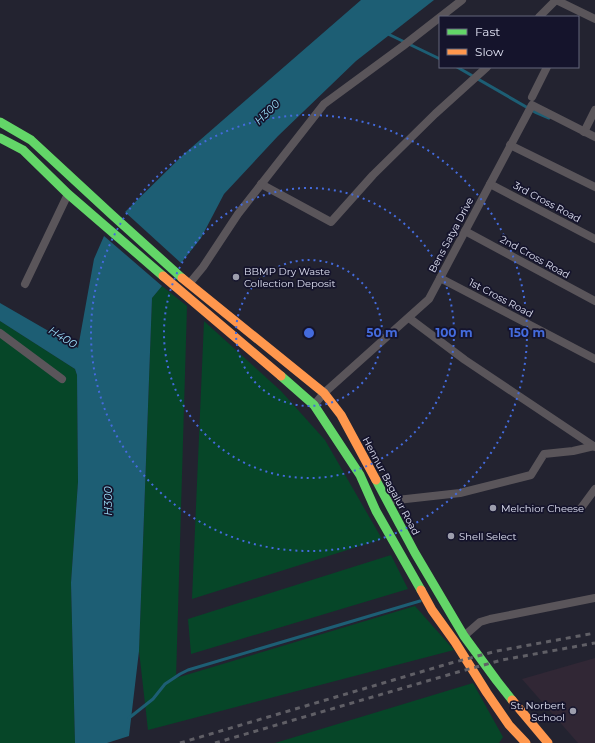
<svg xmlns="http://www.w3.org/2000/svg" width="595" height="743" font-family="Montserrat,sans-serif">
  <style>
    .education { fill: #312735 }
    .green { fill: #064628 }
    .water { fill: #1d5e74 }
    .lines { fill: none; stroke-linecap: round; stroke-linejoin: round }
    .stream { stroke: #1d5e74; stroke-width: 3 }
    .street { stroke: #5a555a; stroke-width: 8 }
    .fast { stroke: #63d668; stroke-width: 9 }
    .slow { stroke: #ff974d; stroke-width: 9 }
    .rail { stroke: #605f66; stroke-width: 3; stroke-dasharray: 5 5; stroke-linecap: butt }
    .ring { fill: none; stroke: #446bdd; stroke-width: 2; stroke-dasharray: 2 4 }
    .poi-dot { fill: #9d9ead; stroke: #15142c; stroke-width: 1.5 }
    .labels { text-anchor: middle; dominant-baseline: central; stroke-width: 3.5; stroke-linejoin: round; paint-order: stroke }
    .street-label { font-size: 10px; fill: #dee0f1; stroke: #15142c }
    .poi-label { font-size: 10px; fill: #dee0f1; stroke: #15142c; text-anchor: start }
    .water-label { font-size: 11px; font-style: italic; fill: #98daf4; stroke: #15142c }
    .centre { fill: #446bdd; stroke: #15142c; stroke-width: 2 }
    .ring-label { font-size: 12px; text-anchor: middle; font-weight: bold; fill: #446bdd; stroke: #15142c; stroke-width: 3.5; stroke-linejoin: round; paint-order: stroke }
  </style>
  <rect width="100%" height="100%" fill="#232330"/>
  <path class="education" d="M595 658V743H578L522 679Z"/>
  <g class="green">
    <path d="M162 286 187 306 176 678 415 606 454 650 148 730 139 651 152 298Z"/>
    <path d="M0 321 75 369 77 375 78 482 71 583 75 743H0Z"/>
    <path d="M204 321 281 391 325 440 382 539 192 599Z"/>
    <path d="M391 555 408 589 191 654 188 619Z"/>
    <path d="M473 683 503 737 499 743H275Z"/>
  </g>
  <g class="water">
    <path d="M361 0H434L356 61 278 136 224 194 201 238 181 263 125 212 184 154Z"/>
    <path d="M104 236 162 286 152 298 139 651 129 736 107 743H75L71 583 78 482 77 375 75 369 0 321V303L78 348 94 259Z"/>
  </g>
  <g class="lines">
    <g class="stream">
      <path d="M388 34 440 59"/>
      <path d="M457 67 535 112 549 118"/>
      <path d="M129 718 153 699 165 684 180 674 188 670 420 601"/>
    </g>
    <g class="street">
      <path d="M556 0 595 19"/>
      <path d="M539 17 556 0"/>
      <path d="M532 97 547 67"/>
      <path d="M584 132 595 110"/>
      <path d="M510 145 595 187"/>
      <path d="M261 184 331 222 373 175 435 114 487 67"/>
      <path d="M490 184 595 239"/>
      <path d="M465 231 595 301"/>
      <path d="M440 278 595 359"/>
      <path d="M25 284 68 194"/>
      <path d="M189 284 203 267 238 214 324 104 403 46 462 0"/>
      <path d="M409 318 465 360 595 447"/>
      <path d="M0 333 62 379"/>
      <path d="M314 405 324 393 429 299 532 105 595 137"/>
      <path d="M388 501 460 493 531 475 544 454 573 451 595 446"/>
      <path d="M581 508 595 489"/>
      <path d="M464 636 480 622 490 619 595 598"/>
    </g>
    <g class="fast">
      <path d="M0 122 31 140 111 214 182 278"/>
      <path d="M0 138 23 150 68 194 163 276"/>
      <path d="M281 376 314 405 360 475 376 511 421 590"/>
      <path d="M376 480 415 553 464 636 497 681 512 700"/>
    </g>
    <g class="slow">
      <path d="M163 276 281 376"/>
      <path d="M182 278 324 393 341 415 376 480"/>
      <path d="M421 590 432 610 455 642 487 693 509 725 526 743"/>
      <path d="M512 700 548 743"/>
    </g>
    <g class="rail">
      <path d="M180 743 451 663 497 651 595 633"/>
      <path d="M215 743 458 672 502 660 595 643"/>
    </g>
  </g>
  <g class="ring">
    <circle cx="309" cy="333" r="73"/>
    <circle cx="309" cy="333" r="145"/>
    <circle cx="309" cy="333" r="218"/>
  </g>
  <g class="poi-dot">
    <circle cx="236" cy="277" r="4"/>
    <circle cx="493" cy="508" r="4"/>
    <circle cx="451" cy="536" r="4"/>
    <circle cx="573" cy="711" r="4"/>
  </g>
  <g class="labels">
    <g class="street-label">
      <text transform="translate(547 202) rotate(28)">3rd Cross Road</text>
      <text transform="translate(451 235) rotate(-62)">Bens Satya Drive</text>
      <text transform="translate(535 257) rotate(29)">2nd Cross Road</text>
      <text transform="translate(501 298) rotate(28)">1st Cross Road</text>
      <text transform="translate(391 486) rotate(62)">Hennur Bagalur Road</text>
    </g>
    <g class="poi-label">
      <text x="244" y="271">BBMP Dry Waste<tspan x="244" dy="12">Collection Deposit</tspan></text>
      <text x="501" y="508">Melchior Cheese</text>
      <text x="459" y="536">Shell Select</text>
      <text x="565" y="705" text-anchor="end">St. Norbert<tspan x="565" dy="12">School</tspan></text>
    </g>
    <g class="water-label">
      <text transform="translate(267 112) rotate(-44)">H300</text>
      <text transform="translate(63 337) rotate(32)">H400</text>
      <text transform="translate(108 501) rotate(-90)">H300</text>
    </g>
  </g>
  <circle cx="309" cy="333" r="6" class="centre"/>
  <g class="ring-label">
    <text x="382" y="337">50 m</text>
    <text x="454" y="337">100 m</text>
    <text x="527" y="337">150 m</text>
  </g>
  <rect x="439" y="16" width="140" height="52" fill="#15142c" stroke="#65667b"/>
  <rect x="447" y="29" width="20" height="6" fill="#63d668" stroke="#65667b"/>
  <text x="475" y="36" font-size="12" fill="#dee0f1">Fast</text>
  <rect x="447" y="49" width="20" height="6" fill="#ff974d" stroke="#65667b"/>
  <text x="475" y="56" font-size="12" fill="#dee0f1">Slow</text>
</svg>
